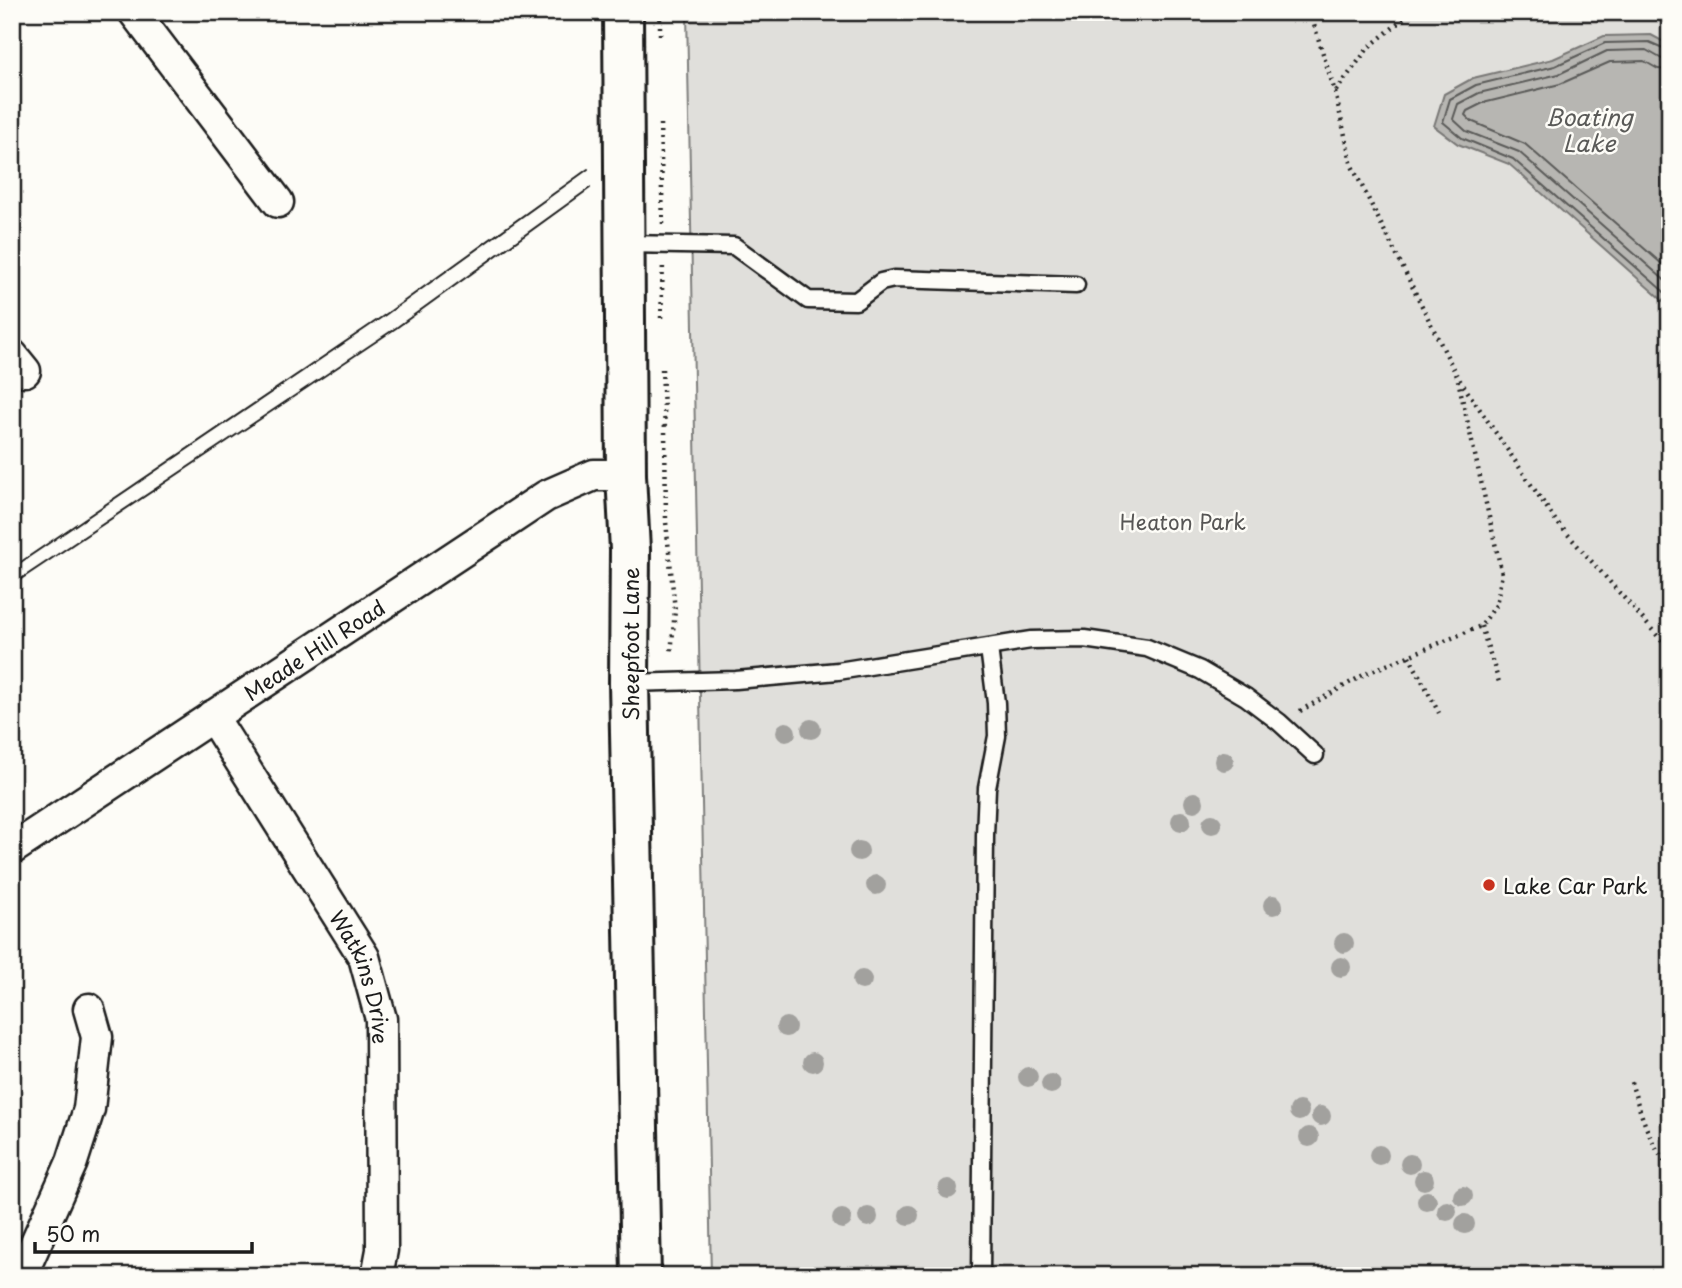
<svg xmlns="http://www.w3.org/2000/svg" width="1682" height="1288" font-family="'Playpen Sans',sans-serif">
  <style>
    .green { fill: #e0dfdb; stroke: #7e7e7c; stroke-width: 2 }
    .water { fill: #b7b6b2; stroke: #797876; stroke-width: 2 }
    .lines { fill: none; stroke-linecap: round; stroke-linejoin: round }
    .shore { stroke: #5a5a58; stroke-width: 2 }
    .service-casing { stroke: #1c1c1c; stroke-width: 21 }
    .minor-casing { stroke: #1c1c1c; stroke-width: 35 }
    .primary-casing { stroke: #1c1c1c; stroke-width: 44 }
    .path { stroke: #1c1c1c; stroke-width: 4.5; stroke-dasharray: 2 5; stroke-linecap: butt }
    .service { stroke: #fdfcf7; stroke-width: 16 }
    .minor { stroke: #fdfcf7; stroke-width: 30 }
    .primary { stroke: #fdfcf7; stroke-width: 38 }
    .tram { stroke: #1c1c1c; stroke-width: 2 }
    .tree { fill: #a2a19e }
    .poi-dot { fill: #c8321e; stroke: #fdfcf7; stroke-width: 2.5 }
    .labels { text-anchor: middle; dominant-baseline: central; stroke-width: 5; stroke-linejoin: round; paint-order: stroke }
    .park-label { font-size: 21px; fill: #575655; stroke: #fdfcf7 }
    .street-label { font-size: 21px; fill: #1c1c1c; stroke: #fdfcf7 }
    .poi-label { font-size: 21px; fill: #1c1c1c; stroke: #fdfcf7; text-anchor: start }
    .water-label { font-size: 23px; font-style: italic; fill: #5a5a58; stroke: #fdfcf7 }
  </style>
  <rect width="100%" height="100%" fill="#fdfcf7"/>
  <filter id="ink" filterUnits="userSpaceOnUse"><feTurbulence type="fractalNoise" baseFrequency=".0143" numOctaves="2"/><feDisplacementMap in="SourceGraphic" scale="14" xChannelSelector="R" yChannelSelector="G"/><feConvolveMatrix kernelMatrix="1 2 1 2 8 2 1 2 1" color-interpolation-filters="sRGB"/></filter>
  <g filter="url(#ink)">
    <path class="green" d="M687 12H1670V1276H711Z"/>
    <path class="water" d="M1651 35 1670 45V307L1509 164 1458 144 1434 126 1444 94 1473 78 1553 59 1604 36Z"/>
    <g class="lines">
      <g class="shore">
        <path d="M1670 51 1649 42 1605 43 1555 66 1476 85 1450 99 1443 122 1462 138 1513 159 1670 297"/>
        <path d="M1670 60 1662 59 1646 50 1607 51 1559 74 1479 93 1458 104 1453 119 1466 131 1519 152 1670 285"/>
        <path d="M1670 70 1658 69 1644 61 1610 62 1560 84 1483 103 1467 111 1465 115 1471 121 1525 144 1670 271"/>
      </g>
      <defs>
        <g id="service">
          <path d="M626 244 734 246 808 300 856 301 881 282 894 279 1076 285"/>
          <path d="M629 683 736 680 838 671 1031 640 1084 639 1147 648 1200 670 1246 697 1279 722 1315 755"/>
          <path d="M981 1276 985 835 987 788 997 736 996 703 989 648"/>
        </g>
        <g id="minor">
          <path d="M134 12 278 202"/>
          <path d="M12 355 25 371"/>
          <path id="s1" d="M212 716 364 957 381 1019 382 1250 377 1276"/>
          <path id="s2" d="M12 849 546 496 594 475H626"/>
          <path d="M21 1276 72 1162 89 1109 97 1037 89 1009"/>
        </g>
        <path id="primary" d="M623 12 626 475 630 550 629 683 641 1276"/>
      </defs>
      <use href="#service" class="service-casing"/>
      <use href="#minor" class="minor-casing"/>
      <use href="#primary" class="primary-casing"/>
      <g class="path">
        <path d="M1310 12 1335 92 1352 166 1457 376 1556 521 1670 650"/>
        <path d="M660 35V12"/>
        <path d="M1336 91 1369 47 1412 12"/>
        <path d="M660 124 663 224"/>
        <path d="M661 318 663 264"/>
        <path d="M662 369 665 429 666 522 675 610 671 654"/>
        <path d="M1481 626 1499 682"/>
        <path d="M1409 656 1439 713"/>
        <path d="M1300 711 1367 673 1481 626 1496 605 1502 574 1458 380"/>
        <path d="M1631 1082C1640 1111 1649 1144 1670 1168"/>
      </g>
      <use href="#service" class="service"/>
      <use href="#minor" class="minor"/>
      <use href="#primary" class="primary"/>
      <g class="tram">
        <path d="M12 568 385 315 588 169"/>
        <path d="M12 585 396 328 590 188"/>
      </g>
    </g>
    <g class="tree">
      <circle cx="811" cy="729" r="10"/>
      <circle cx="786" cy="732" r="10"/>
      <circle cx="1224" cy="761" r="10"/>
      <circle cx="1194" cy="802" r="10"/>
      <circle cx="1181" cy="821" r="10"/>
      <circle cx="1212" cy="824" r="10"/>
      <circle cx="859" cy="851" r="10"/>
      <circle cx="876" cy="885" r="10"/>
      <circle cx="1273" cy="905" r="10"/>
      <circle cx="1344" cy="943" r="10"/>
      <circle cx="1341" cy="967" r="10"/>
      <circle cx="862" cy="980" r="10"/>
      <circle cx="786" cy="1027" r="10"/>
      <circle cx="813" cy="1062" r="10"/>
      <circle cx="1028" cy="1077" r="10"/>
      <circle cx="1051" cy="1084" r="10"/>
      <circle cx="1299" cy="1111" r="10"/>
      <circle cx="1321" cy="1116" r="10"/>
      <circle cx="1309" cy="1137" r="10"/>
      <circle cx="1379" cy="1155" r="10"/>
      <circle cx="1410" cy="1164" r="10"/>
      <circle cx="1424" cy="1180" r="10"/>
      <circle cx="948" cy="1189" r="10"/>
      <circle cx="1463" cy="1196" r="10"/>
      <circle cx="1427" cy="1201" r="10"/>
      <circle cx="1447" cy="1211" r="10"/>
      <circle cx="909" cy="1215" r="10"/>
      <circle cx="868" cy="1217" r="10"/>
      <circle cx="842" cy="1219" r="10"/>
      <circle cx="1465" cy="1224" r="10"/>
    </g>
  </g>
  <circle class="poi-dot" cx="1489" cy="885" r="7"/>
  <g class="labels">
    <g class="park-label">
      <text x="1183" y="521">Heaton Park</text>
    </g>
    <g class="street-label">
      <text transform="translate(630 644) rotate(-90)">Sheepfoot Lane</text>
      <text stroke="none"><textPath href="#s2" startOffset="362">Meade Hill Road</textPath></text>
      <text stroke="none"><textPath href="#s1" startOffset="303">Watkins Drive</textPath></text>
    </g>
    <g class="poi-label">
      <text x="1503" y="885">Lake Car Park</text>
    </g>
    <g class="water-label">
      <text x="1589" y="116">Boating<tspan x="1589" dy="26">Lake</tspan></text>
    </g>
  </g>
  <rect width="1682" height="1288" fill="none" stroke="#fdfcf7" stroke-width="42"/>
  <rect x="21" y="21" width="1640" height="1246" fill="none" stroke="#1c1c1c" stroke-width="2.5" filter="url(#ink)"/>
  <path d="M35 1242v10h217v-10" fill="none" stroke="#1c1c1c" stroke-width="3.5"/>
  <text x="46" y="1242" font-size="21" fill="#1c1c1c" stroke="#fdfcf7" stroke-width="5" paint-order="stroke">50 m</text>
</svg>
